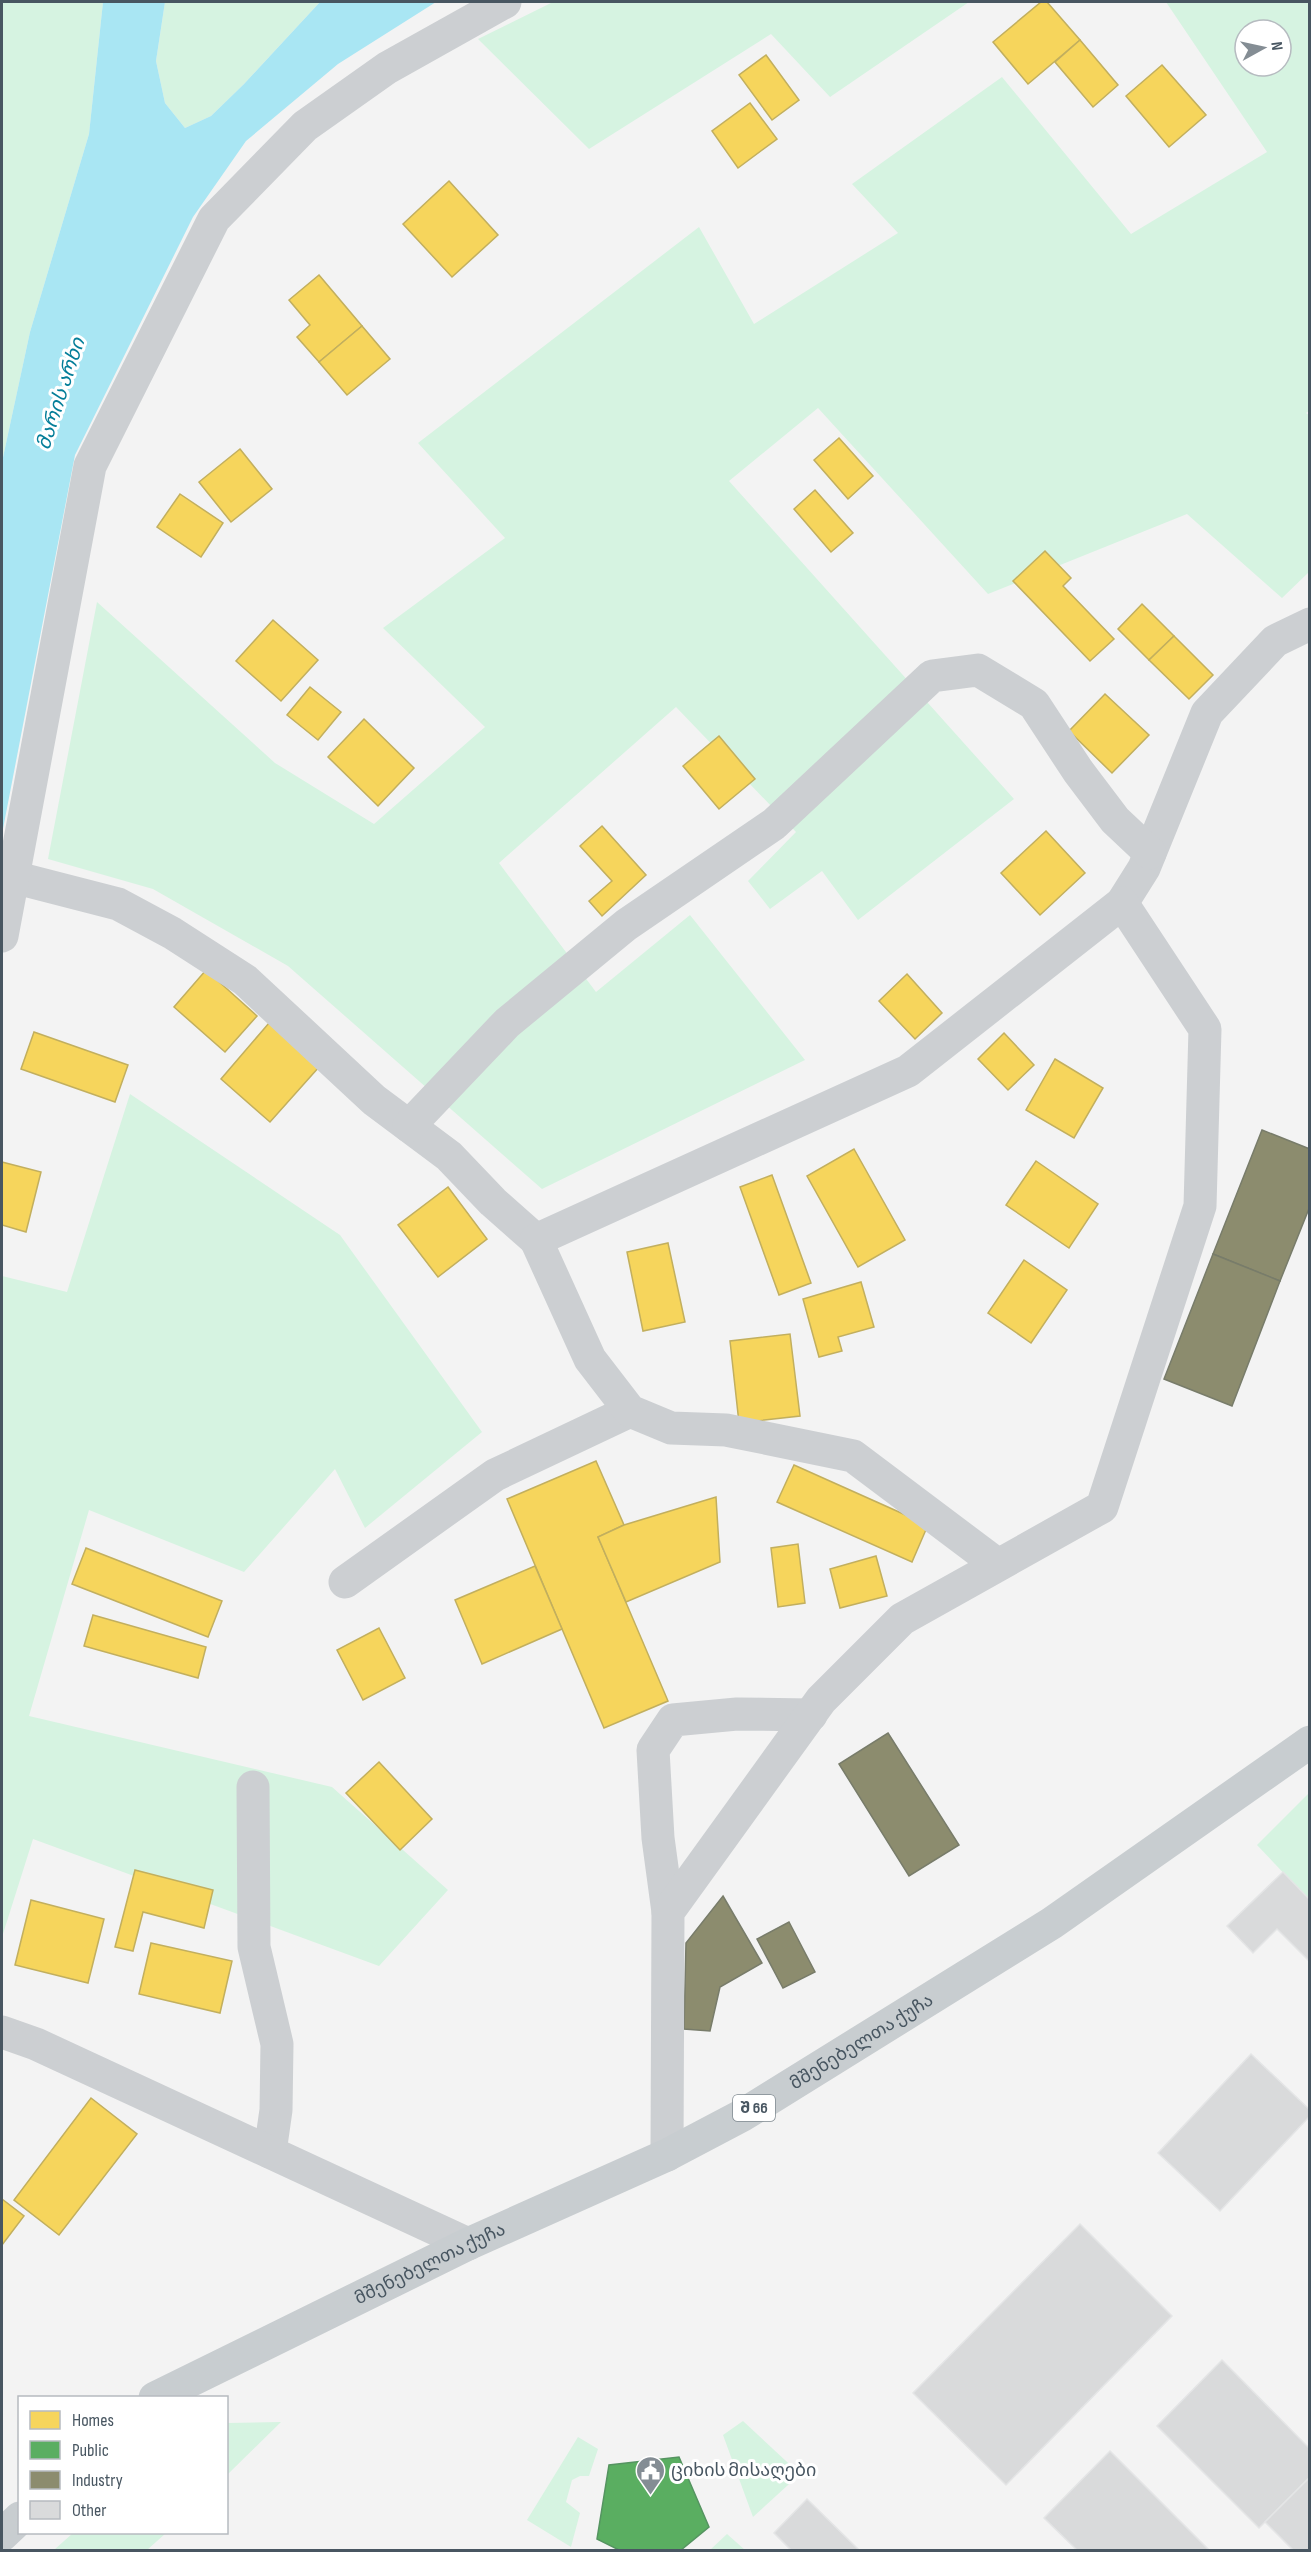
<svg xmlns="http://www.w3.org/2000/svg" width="1311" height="2552" font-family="'Sofia Sans Condensed','Noto Sans Georgian',sans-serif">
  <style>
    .green { fill: #d6f3e1; fill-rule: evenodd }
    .water { fill: #a9e6f3 }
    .homes { fill: #f6d55c; stroke: #c2af5e; stroke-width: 1.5 }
    .public { fill: #5aae61; stroke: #559461; stroke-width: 1.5 }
    .industry { fill: #8c8c6e; stroke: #787c6a; stroke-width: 1.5 }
    .building { fill: #d9dadb; stroke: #e4e5e6; stroke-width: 1.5 }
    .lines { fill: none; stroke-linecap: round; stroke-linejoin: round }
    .minor { stroke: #cccfd2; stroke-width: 33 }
    .major { stroke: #c8cdd0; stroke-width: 33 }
    .labels { text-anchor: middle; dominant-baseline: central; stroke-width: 6; stroke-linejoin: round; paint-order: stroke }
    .shield { fill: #fff; stroke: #7f8990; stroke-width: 1.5 }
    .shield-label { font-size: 16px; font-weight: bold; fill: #485661 }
    .street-label { font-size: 18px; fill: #485661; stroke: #fff }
    .poi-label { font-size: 18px; fill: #485661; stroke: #fff; text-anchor: start }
    .water-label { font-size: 20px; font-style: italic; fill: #047e99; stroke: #fff }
  </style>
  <rect width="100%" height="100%" fill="#f3f3f3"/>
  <g class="green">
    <path d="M2 2H103L89 134 30 332 2 462Z"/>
    <path d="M165 2H320L244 84 211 116 185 128 165 103 156 61Z"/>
    <path d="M553 2H969L830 97 771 34 589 149 478 39Z"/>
    <path d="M1166 2H1309L1310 410 1306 413 1310 416 1309 572 1282 598 1187 514 988 594 818 408 729 481 1014 799 858 920 822 871 770 909 748 881 796 832 676 707 499 863 596 992 690 915 805 1060 542 1189 288 966 153 889 48 859 97 602 275 763 374 824 485 727 383 628 505 538 418 443 699 227 754 324 898 233 852 184 1002 77 1131 234 1267 152ZM1245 30H1281V66H1245Z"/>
    <path d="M130 1094 340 1235 482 1432 365 1528 335 1469 244 1572 89 1510 29 1716 332 1787 448 1890 379 1966 33 1839 2 1937V1276L67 1292Z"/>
    <path d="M1309 1793V1900L1257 1845Z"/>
    <path d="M743 2421 800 2474 753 2517 723 2435Z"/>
    <path d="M281 2422 227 2475V2423Z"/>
    <path d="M578 2437 598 2449 589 2476H580L572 2480 566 2502 580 2513 571 2547 527 2520Z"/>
    <path d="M73 2533V2532L166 2533 147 2550H54Z"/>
    <path d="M727 2534 745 2550H710Z"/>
  </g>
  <path class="water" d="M103 2H165L156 61 165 103 185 128 211 116 244 84 320 2H436L338 64 246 141 193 217 75 455 2 834V462L30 332 89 134Z"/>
  <g class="homes">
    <path d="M1041 2H1047L1080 40 1028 84 993 42Z"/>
    <path d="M1080 40 1118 85 1093 107 1055 62Z"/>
    <path d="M766 55 799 100 772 120 739 75Z"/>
    <path d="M1162 65 1206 115 1169 147 1126 96Z"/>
    <path d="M750 103 777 139 738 168 712 131Z"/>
    <path d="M449 181 498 235 452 277 403 224Z"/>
    <path d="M319 275 362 326 319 362 297 337 310 325 289 300Z"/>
    <path d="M362 326 390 359 347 395 319 362Z"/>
    <path d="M839 438 873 476 848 499 814 460Z"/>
    <path d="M240 449 272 489 231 522 199 482Z"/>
    <path d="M815 490 853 533 831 552 794 509Z"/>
    <path d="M180 494 223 523 201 557 157 527Z"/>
    <path d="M1045 551 1071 578 1063 586 1114 639 1090 661 1013 581Z"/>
    <path d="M1142 604 1174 636 1149 660 1118 629Z"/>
    <path d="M273 620 318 660 281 701 236 661Z"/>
    <path d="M1174 636 1213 675 1189 699 1149 660Z"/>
    <path d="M310 687 341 712 318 740 287 715Z"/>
    <path d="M1105 694 1149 735 1112 773 1069 731Z"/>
    <path d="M364 719 414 768 378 806 328 757Z"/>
    <path d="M719 736 755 779 719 809 683 766Z"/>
    <path d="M602 826 646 875 602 916 589 901 612 881 580 846Z"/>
    <path d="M1046 831 1085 873 1040 915 1001 873Z"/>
    <path d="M206 970 257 1016 225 1052 174 1007Z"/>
    <path d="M907 974 942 1013 915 1039 879 1001Z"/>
    <path d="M269 1023 319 1067 270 1122 221 1079Z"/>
    <path d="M34 1032 128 1065 115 1102 21 1069Z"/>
    <path d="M1004 1033 1034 1065 1008 1090 978 1059Z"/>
    <path d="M1055 1059 1103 1088 1074 1138 1026 1110Z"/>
    <path d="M854 1149 905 1240 858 1267 807 1176Z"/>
    <path d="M1036 1161 1098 1204 1069 1248 1006 1205Z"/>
    <path d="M2 1162 41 1172 26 1232 2 1225Z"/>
    <path d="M772 1175 811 1283 779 1295 740 1187Z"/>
    <path d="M448 1187 487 1239 438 1277 398 1225Z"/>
    <path d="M668 1243 685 1322 643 1331 627 1252Z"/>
    <path d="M1024 1260 1067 1290 1031 1343 988 1313Z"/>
    <path d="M861 1282 874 1327 838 1337 842 1351 819 1357 803 1299Z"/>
    <path d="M790 1334 800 1416 739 1423 730 1341Z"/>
    <path d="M596 1461 624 1525 598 1537 668 1701 604 1728 507 1499Z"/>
    <path d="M794 1465 928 1525 912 1562 777 1502Z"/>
    <path d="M716 1497 720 1562 626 1602 598 1537 624 1525Z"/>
    <path d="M798 1544 805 1603 778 1607 771 1548Z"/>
    <path d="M86 1548 222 1601 208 1637 72 1584Z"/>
    <path d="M876 1556 887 1596 840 1608 830 1569Z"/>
    <path d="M535 1566 562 1629 482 1664 455 1600Z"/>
    <path d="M93 1615 206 1647 198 1678 84 1646Z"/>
    <path d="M379 1628 405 1678 363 1700 337 1650Z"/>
    <path d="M379 1762 432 1819 400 1850 346 1793Z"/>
    <path d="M135 1870 213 1890 204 1928 143 1912 133 1951 115 1947Z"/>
    <path d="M31 1900 104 1919 88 1983 15 1965Z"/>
    <path d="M151 1943 232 1961 220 2013 139 1994Z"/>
    <path d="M91 2098 137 2134 59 2235 14 2200Z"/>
    <path d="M2 2199 24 2216 2 2245Z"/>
  </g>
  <path class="public" d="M679 2457 709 2527 681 2550H619L597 2539 609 2465Z"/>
  <g class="industry">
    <path d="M1262 1130 1310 1149V1206L1280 1281 1213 1254Z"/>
    <path d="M1213 1254 1280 1281 1232 1406 1164 1379Z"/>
    <path d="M888 1733 959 1845 909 1876 839 1764Z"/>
    <path d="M723 1896 762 1963 720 1987 710 2031 684 2029 686 1943Z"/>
    <path d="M789 1922 815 1972 783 1988 757 1939Z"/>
  </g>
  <g class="building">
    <path d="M1283 1872 1310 1900V1962L1277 1929 1253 1953 1227 1926Z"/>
    <path d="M1251 2054 1310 2110V2116L1220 2211 1158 2153Z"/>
    <path d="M1080 2224 1172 2316 1006 2485 913 2393Z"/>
    <path d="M1222 2360 1310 2449V2477L1259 2528 1157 2426Z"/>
    <path d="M1110 2451 1209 2550H1077L1044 2518Z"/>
    <path d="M1310 2477V2550H1293L1265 2522Z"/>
    <path d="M807 2499 859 2550H791L774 2533Z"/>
  </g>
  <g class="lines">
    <g class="minor">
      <path d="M13 877 118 904 172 933 245 980 374 1100 449 1156 493 1202 536 1240"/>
      <path d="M1122 903 1144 868 1207 713 1275 641 1310 624"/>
      <path d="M2 936 90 466 214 219 305 126 387 68 505 2"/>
      <path d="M409 1126 507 1023 626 925 774 824 932 676 978 670 1034 704 1078 771 1115 820 1150 853"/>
      <path d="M345 1582 495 1475 630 1411"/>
      <path d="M253 1787 254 1947 277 2044 276 2110 270 2152"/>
      <path d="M668 1912 658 1838 653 1750 673 1720 737 1714 811 1715"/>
      <path d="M2 2032 36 2044 468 2244"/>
      <path d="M667 2155 668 1912 821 1700 902 1619 1102 1507 1200 1206 1205 1029 1122 903 908 1071 536 1240 590 1359 630 1411 671 1428 726 1430 853 1456 998 1565"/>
    </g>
    <g class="major">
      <path id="s1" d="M155 2398 468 2244 667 2155 741 2116 1052 1923 1310 1742"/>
      <path d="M2 2535 20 2518"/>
    </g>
  </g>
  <defs>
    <symbol id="civic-pin" viewBox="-11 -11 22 30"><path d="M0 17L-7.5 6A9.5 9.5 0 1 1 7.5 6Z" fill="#848d94" stroke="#fff"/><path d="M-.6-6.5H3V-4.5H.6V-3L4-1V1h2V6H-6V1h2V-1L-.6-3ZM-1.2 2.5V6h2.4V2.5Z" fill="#fff"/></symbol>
  </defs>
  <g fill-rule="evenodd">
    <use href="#civic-pin" x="634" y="2454" width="33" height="45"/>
  </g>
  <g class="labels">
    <rect class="shield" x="733" y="2095" width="42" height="26" rx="4.5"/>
    <g class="shield-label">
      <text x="754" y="2108">შ 66</text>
    </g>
    <g class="street-label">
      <text stroke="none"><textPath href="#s1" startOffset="792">მშენებელთა ქუჩა</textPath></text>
      <text stroke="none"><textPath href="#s1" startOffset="306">მშენებელთა ქუჩა</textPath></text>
    </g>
    <g class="poi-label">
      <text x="671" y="2470">ციხის მისაღები</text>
    </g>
    <g class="water-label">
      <text transform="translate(61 394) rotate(-72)">მარის არხი</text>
    </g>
  </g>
  <rect width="1311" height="2552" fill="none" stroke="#485661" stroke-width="6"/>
  <rect x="18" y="2396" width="210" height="138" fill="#ffffff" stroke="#b6bbc0" stroke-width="1.5"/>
  <rect x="30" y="2411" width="30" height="18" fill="#f6d55c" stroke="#b6bbc0" stroke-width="1.5"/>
  <text x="72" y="2426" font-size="18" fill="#485661">Homes</text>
  <rect x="30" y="2441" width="30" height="18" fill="#5aae61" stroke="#b6bbc0" stroke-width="1.5"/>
  <text x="72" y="2456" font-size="18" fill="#485661">Public</text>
  <rect x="30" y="2471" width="30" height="18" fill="#8c8c6e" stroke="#b6bbc0" stroke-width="1.5"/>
  <text x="72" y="2486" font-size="18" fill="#485661">Industry</text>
  <rect x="30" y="2501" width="30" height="18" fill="#d9dadb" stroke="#b6bbc0" stroke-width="1.5"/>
  <text x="72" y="2516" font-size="18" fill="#485661">Other</text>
  <g transform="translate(1263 48) rotate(82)"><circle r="28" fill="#ffffff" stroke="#b6bbc0" stroke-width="1.5"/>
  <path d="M0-4.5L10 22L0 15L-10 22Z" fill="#848d94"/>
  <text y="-9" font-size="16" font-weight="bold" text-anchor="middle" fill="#485661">N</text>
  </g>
</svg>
